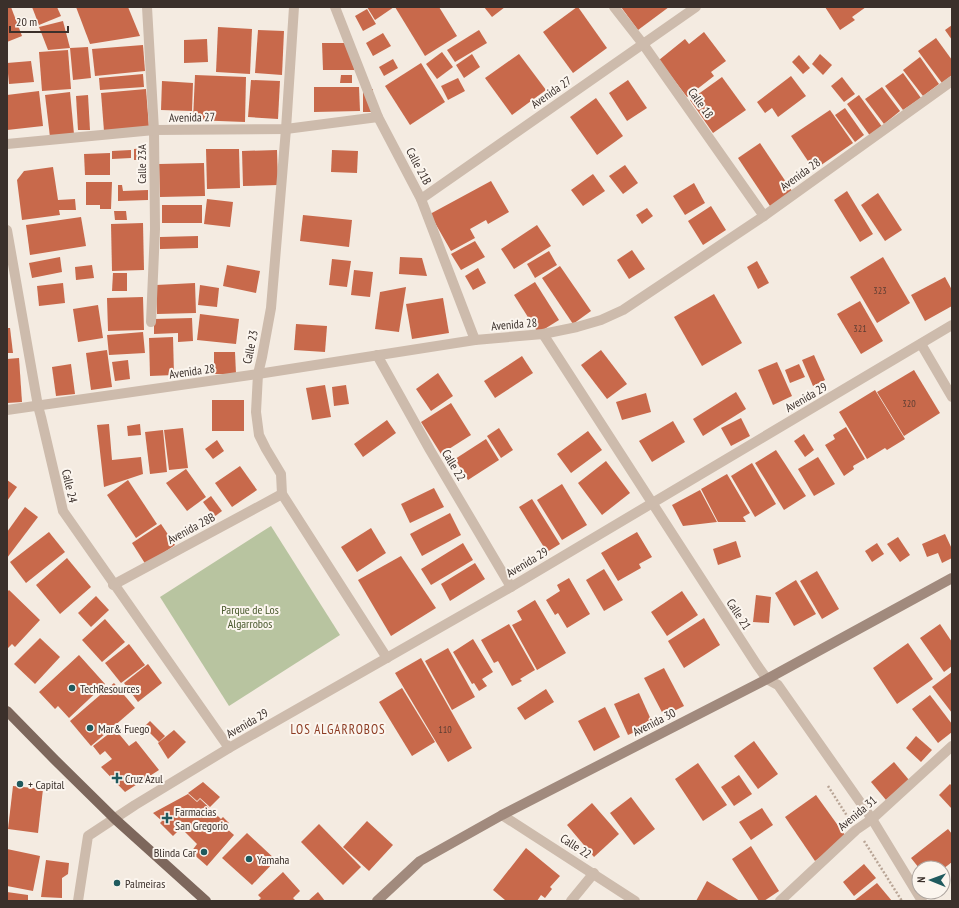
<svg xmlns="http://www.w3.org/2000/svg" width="959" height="908" font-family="'PT Sans Narrow',sans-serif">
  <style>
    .green { fill: #b8c4a0 }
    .building { fill: #c8694b }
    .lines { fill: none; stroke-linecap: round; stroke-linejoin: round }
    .path { stroke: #b9a596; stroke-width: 2.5; stroke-dasharray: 2 2; stroke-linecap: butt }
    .street { stroke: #cdbbac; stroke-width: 10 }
    .secondary { stroke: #a18a7d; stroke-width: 10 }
    .primary { stroke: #7d675c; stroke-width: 10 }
    .poi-dot { fill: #1f5a5e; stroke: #fbf5ee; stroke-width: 1.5 }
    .labels { text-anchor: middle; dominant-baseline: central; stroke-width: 4; stroke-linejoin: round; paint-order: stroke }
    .number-label { font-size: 10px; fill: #5e3e33 }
    .street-label { font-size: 12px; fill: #3b302b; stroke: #fbf5ee }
    .park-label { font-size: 12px; fill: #4a5a2e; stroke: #fbf5ee }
    .poi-label { font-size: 12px; fill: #3b302b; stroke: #fbf5ee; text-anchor: start }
    .neighbourhood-label { font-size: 13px; letter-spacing: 1px; fill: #8c3b22; stroke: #fbf5ee }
  </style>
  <rect width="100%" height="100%" fill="#f4ebe1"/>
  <path class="green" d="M271 526 340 635 229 706 160 597Z"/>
  <g class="building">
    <path d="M7 7H11L22 36 7 42Z"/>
    <path d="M32 7H57L61 16 39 25Z"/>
    <path d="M76 7H128L140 36 90 44Z"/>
    <path d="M367 7H394L375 20Z"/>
    <path d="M395 7H439L457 36 425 56Z"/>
    <path d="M484 7H505L492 17Z"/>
    <path d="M577 7H578L607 48 573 73 543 32Z"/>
    <path d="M621 7H669L638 30Z"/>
    <path d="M825 7H866L852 17 855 20 840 30Z"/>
    <path d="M367 9 376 24 363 31 355 16Z"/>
    <path d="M63 21 70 48 48 50 39 27Z"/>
    <path d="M952 25V40L945 30Z"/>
    <path d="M218 27 252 29 250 74 216 72Z"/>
    <path d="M258 30 284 31 282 75 255 73Z"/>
    <path d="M479 30 487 43 455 62 447 50Z"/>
    <path d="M704 32 726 61 711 72 714 76 687 97 659 60 685 39 689 44Z"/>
    <path d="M383 33 391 46 373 56 366 43Z"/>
    <path d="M936 38 952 60V75L942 83 918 51Z"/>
    <path d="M207 39 208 62 184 63V40Z"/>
    <path d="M322 43H354V70H323Z"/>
    <path d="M143 45 145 71 95 76 92 49Z"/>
    <path d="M88 47 91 78 73 80 70 48Z"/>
    <path d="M68 50 71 89 42 91 39 52Z"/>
    <path d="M442 52 453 67 437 79 426 64Z"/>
    <path d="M472 54 480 67 464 78 456 65Z"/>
    <path d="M519 54 546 90 512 115 485 78Z"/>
    <path d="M820 54 832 65 823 75 812 64Z"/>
    <path d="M799 55 810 68 803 74 792 62Z"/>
    <path d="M920 57 939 84 923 96 903 70Z"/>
    <path d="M393 59 398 68 384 76 379 67Z"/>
    <path d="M31 61 34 82 9 84 7 63Z"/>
    <path d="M421 63 445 102 410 125 385 86Z"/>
    <path d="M903 73 921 98 903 110 885 86Z"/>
    <path d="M143 74 144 87 100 90 99 78Z"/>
    <path d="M195 75 246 77 245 122 193 120Z"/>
    <path d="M341 75H352V83H340Z"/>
    <path d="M791 76 806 96 778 117 772 108 765 113 757 102Z"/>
    <path d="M722 77 746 110 713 133 690 100Z"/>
    <path d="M842 77 855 94 844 102 831 86Z"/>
    <path d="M458 78 465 91 448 100 441 86Z"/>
    <path d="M251 80 280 81 278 119 248 117Z"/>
    <path d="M628 80 647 108 627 121 609 93Z"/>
    <path d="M162 81 193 83 192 111 161 110Z"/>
    <path d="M314 87H359L360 111 314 112Z"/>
    <path d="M882 87 900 111 884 124 865 99Z"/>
    <path d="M146 89 149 128 104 131 101 93Z"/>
    <rect x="363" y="89" width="10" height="23"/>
    <path d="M39 91 43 126 7 130V95Z"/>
    <path d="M70 92 74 134 50 137 45 95Z"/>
    <path d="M88 95 90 130H78L76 96Z"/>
    <path d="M859 95 883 128 871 137 847 104Z"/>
    <path d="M596 98 623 136 597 155 570 117Z"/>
    <path d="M845 108 864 135 855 142 835 115Z"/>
    <path d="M830 110 853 143 814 170 791 136Z"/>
    <path d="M760 143 794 194 772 209 738 158Z"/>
    <path d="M143 148V160H134V149Z"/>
    <path d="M206 149H239L240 188 207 189Z"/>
    <path d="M131 150V158L112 159V151Z"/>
    <path d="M277 150 278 185 243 186 242 151Z"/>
    <path d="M332 150 358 151 357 173 331 172Z"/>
    <path d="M110 153V175H85L84 154Z"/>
    <path d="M204 163 205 196 160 197 159 164Z"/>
    <path d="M625 165 638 183 623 194 609 176Z"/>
    <path d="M53 167 58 200 75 199 76 210H59L60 215 22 220 17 180 24 171Z"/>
    <path d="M593 174 605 191 583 206 571 190Z"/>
    <path d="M491 181 509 212 488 224 486 220 470 229 475 238 451 251 430 214Z"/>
    <path d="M86 182H112L111 209H100V205H86Z"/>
    <path d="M694 183 705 203 685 215 673 196Z"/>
    <path d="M118 185H122L123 191 148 190V200L118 201Z"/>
    <path d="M847 191 873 234 860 242 834 200Z"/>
    <path d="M878 193 902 230 885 241 861 205Z"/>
    <path d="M207 199 233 202 230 227 204 224Z"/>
    <rect x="162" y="205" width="40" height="18"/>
    <path d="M711 206 726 230 703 245 688 221Z"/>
    <path d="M647 208 653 216 642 224 636 215Z"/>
    <path d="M114 211H126L127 220H115Z"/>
    <path d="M303 215 352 220 349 247 300 241Z"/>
    <path d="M81 217 86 246 30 255 26 225Z"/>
    <path d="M143 223 144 270 112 271 111 224Z"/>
    <path d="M537 225 551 246 514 269 501 249Z"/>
    <path d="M198 236V248L160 249V237Z"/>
    <path d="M475 241 485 257 461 270 451 254Z"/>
    <path d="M632 250 645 269 629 279 617 260Z"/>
    <path d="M549 251 557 265 535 278 527 264Z"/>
    <path d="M60 257 62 272 32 278 29 263Z"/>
    <path d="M400 257 422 258 427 276 399 274Z"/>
    <path d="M883 257 910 303 877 323 850 277Z"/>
    <path d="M332 259 351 261 347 287 329 285Z"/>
    <path d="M757 261 769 283 758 289 747 267Z"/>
    <path d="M92 265 94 278 76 280 75 267Z"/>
    <path d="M227 265 260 271 256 293 223 286Z"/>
    <path d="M560 266 591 311 573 324 542 278Z"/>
    <path d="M478 268 486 283 473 290 465 276Z"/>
    <path d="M354 270 373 272 370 297 351 295Z"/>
    <path d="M113 273H127V291H112Z"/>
    <path d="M945 277 952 290V306L925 321 911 295Z"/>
    <path d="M535 282 559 320 538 333 514 295Z"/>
    <path d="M63 283 65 303 39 306 37 286Z"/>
    <path d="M195 283 196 313 157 314 156 285Z"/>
    <path d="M200 285 219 288 217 307 198 305Z"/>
    <path d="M406 287 399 332 375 329 380 292Z"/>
    <path d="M714 294 742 343 702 366 674 317Z"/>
    <path d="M143 297 144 330 108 331 107 298Z"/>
    <path d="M443 298 449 333 412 339 406 304Z"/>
    <path d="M860 301 883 341 861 354 837 314Z"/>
    <path d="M98 305 103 338 78 342 73 309Z"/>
    <path d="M200 314 239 319 236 344 197 340Z"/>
    <path d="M192 318 193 341 178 342V333L154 334V319Z"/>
    <path d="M296 324 327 326 325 352 294 350Z"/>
    <path d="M7 328H10L13 353H7Z"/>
    <path d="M143 332 145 353 109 355 107 335Z"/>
    <path d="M173 337 174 375 150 376 149 338Z"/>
    <path d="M107 350 112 387 91 390 86 353Z"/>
    <path d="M601 350 627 384 607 399 581 365Z"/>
    <path d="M214 352H235L236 374H214Z"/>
    <path d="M814 355 825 380 813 386 802 360Z"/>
    <path d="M522 356 533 373 495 398 484 381Z"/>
    <path d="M19 358 22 402 7 403V359Z"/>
    <path d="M128 360 130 379 115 381 112 362Z"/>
    <path d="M777 362 792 396 773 405 758 370Z"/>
    <path d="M71 364 75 394 56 396 52 367Z"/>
    <path d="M799 364 805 377 790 383 785 370Z"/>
    <path d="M914 370 940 413 904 436 877 392Z"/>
    <path d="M438 373 453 396 431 411 416 389Z"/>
    <path d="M325 385 331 417 312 420 306 388Z"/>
    <path d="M346 385 349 404 334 406 332 387Z"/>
    <path d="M875 390 905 439 887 450 885 448 867 459 839 412Z"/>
    <path d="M736 392 746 409 703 436 693 419Z"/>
    <path d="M646 393 651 412 622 420 616 402Z"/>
    <rect x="212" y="400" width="32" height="31"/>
    <path d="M451 403 471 435 441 454 421 422Z"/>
    <path d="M741 418 750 436 731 446 721 428Z"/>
    <path d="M387 420 396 433 363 457 354 444Z"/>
    <path d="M673 421 685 442 652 462 639 441Z"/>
    <path d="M109 424 112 460 141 457 143 474 104 487 97 425Z"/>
    <path d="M140 424 141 435 128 436 127 426Z"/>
    <path d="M846 427 865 459 853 466 854 469 844 476 825 445 835 439 833 435Z"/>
    <path d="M183 428 188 468 169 470 164 430Z"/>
    <path d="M499 428 513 450 501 458 487 436Z"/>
    <path d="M163 430 167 472 150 474 145 432Z"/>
    <path d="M588 431 602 450 571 473 557 454Z"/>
    <path d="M804 434 814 450 805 457 794 441Z"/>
    <path d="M486 439 499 460 468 480 455 459Z"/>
    <path d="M217 440 224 451 213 459 205 449Z"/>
    <path d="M776 450 806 496 784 510 755 463Z"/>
    <path d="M818 457 835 484 814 496 798 469Z"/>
    <path d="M606 461 630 493 602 515 578 483Z"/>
    <path d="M752 463 776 504 755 517 731 476Z"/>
    <path d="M240 466 257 490 232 507 215 483Z"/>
    <path d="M186 469 206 497 187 511 166 483Z"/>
    <path d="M727 474 750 513 743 517 746 522H718L701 489Z"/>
    <path d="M7 480 17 487 7 501Z"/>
    <path d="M128 480 157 524 136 538 107 495Z"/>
    <path d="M562 484 587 525 562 540 537 500Z"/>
    <path d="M434 488 444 507 410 523 401 504Z"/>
    <path d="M700 490 717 522 683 526 672 505Z"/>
    <path d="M211 496 222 511 214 517 203 502Z"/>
    <path d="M532 499 560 544 547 552 519 507Z"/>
    <path d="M25 507 38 517 7 558V532Z"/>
    <path d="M450 513 461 535 422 556 410 534Z"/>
    <path d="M161 524 175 545 146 565 132 543Z"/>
    <path d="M371 528 386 553 357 572 341 547Z"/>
    <path d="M49 532 65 552 26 583 10 562Z"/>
    <path d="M637 532 652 557 639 564 641 568 618 581 601 553Z"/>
    <path d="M945 534 952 549V558L942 563 938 553 927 557 922 544Z"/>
    <path d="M898 537 910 555 900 562 887 544Z"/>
    <path d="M736 541 741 557 718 565 713 549Z"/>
    <path d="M463 543 473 560 431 585 421 569Z"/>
    <path d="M877 543 884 554 872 562 865 551Z"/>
    <path d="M401 556 436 608 391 636 358 580Z"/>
    <path d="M67 558 91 587 60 614 36 585Z"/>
    <path d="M475 563 485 579 450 601 441 584Z"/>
    <path d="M604 569 623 600 604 611 586 580Z"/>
    <path d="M817 571 839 609 822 619 800 581Z"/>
    <path d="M569 578 590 614 567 628 558 613 555 615 546 600 560 591 557 585Z"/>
    <path d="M796 580 816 614 794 626 775 593Z"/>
    <path d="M9 590 40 620 15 647 12 644 7 649V592Z"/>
    <path d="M682 591 698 615 667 636 651 612Z"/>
    <path d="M756 595 771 597 769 623 753 622Z"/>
    <path d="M96 596 109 610 91 627 78 613Z"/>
    <path d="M535 600 566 653 537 670 512 625 522 620 517 611Z"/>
    <path d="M704 618 720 645 684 668 668 641Z"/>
    <path d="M105 619 125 642 102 662 82 640Z"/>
    <path d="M509 624 535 670 520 679 522 681 512 686 498 661 494 663 481 640Z"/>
    <path d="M940 624 952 642V666L944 672 920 638Z"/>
    <path d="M40 638 60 657 35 684 14 664Z"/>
    <path d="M473 639 493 672 482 679 487 686 479 691 474 683 472 684 453 652Z"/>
    <path d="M908 643 933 679 897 704 873 668Z"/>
    <path d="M129 644 145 665 121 683 105 663Z"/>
    <path d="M448 648 475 697 452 710 425 661Z"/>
    <path d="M79 655 105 684 69 718 58 706 55 709 39 692Z"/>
    <path d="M421 658 472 748 448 762 395 673Z"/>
    <path d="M148 664 162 683 138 702 124 683Z"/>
    <path d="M664 668 684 706 664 716 644 678Z"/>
    <path d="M952 672V713L932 687Z"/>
    <path d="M114 683 135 708 91 746 70 721Z"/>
    <path d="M402 688 435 742 412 756 379 702Z"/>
    <path d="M546 689 554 702 525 720 517 708Z"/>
    <path d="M639 693 653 724 628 735 614 704Z"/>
    <path d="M930 695 952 724V732L938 743 912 709Z"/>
    <path d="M605 707 620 737 594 751 578 721Z"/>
    <path d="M150 721 165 736 159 742 144 727Z"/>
    <path d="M115 729 129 746 136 741 159 770 125 792 101 767 112 759 105 751 100 755 93 746Z"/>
    <path d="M174 730 186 742 168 759 158 743Z"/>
    <path d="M916 736 932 750 921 762 906 748Z"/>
    <path d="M754 741 778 774 758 789 734 756Z"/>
    <path d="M894 762 909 780 886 800 871 782Z"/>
    <path d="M698 763 727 805 703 821 675 779Z"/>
    <path d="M739 775 752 794 734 806 721 787Z"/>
    <path d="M203 782 220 797 210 807 200 798 197 801 188 793Z"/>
    <path d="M950 784 952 786V809L939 795Z"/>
    <path d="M13 786 43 789 38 833 8 829Z"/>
    <path d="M188 794 197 802 200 799 221 819 223 817 229 823 225 827 234 835 207 866 191 852 197 844 181 828 173 836 160 823 162 821 153 813Z"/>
    <path d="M816 795 847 838 815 861 785 817Z"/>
    <path d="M631 797 655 829 634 845 610 813Z"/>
    <path d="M592 803 619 834 594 857 567 825Z"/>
    <path d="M762 808 773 825 751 840 739 822Z"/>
    <path d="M367 821 393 845 369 871 343 847Z"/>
    <path d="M319 824 361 867 343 885 301 842Z"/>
    <path d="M948 829 952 834V862L943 869V868H919L911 858Z"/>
    <path d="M247 833 276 860 252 885 222 858Z"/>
    <path d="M751 846 779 891 764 901H759L732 859Z"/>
    <path d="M526 848 560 876 550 887 552 889 545 898 541 895 537 901H504L505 900 493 890Z"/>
    <path d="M7 849 40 856 33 891 7 886Z"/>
    <path d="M46 860 69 863 68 874 62 878V898L41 897Z"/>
    <path d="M864 864 876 878 854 896 843 882Z"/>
    <path d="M283 872 300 891 293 898 295 900 258 901 261 898 258 895Z"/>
    <path d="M707 881 740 901H696Z"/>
    <path d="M877 883 892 901H854Z"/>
    <path d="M7 892 28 895V901H7Z"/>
    <path d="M318 892 325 901H308Z"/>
  </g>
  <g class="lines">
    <g class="path">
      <path d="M828 786 849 819"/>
      <path d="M864 841 902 901"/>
    </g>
    <g class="street">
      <path d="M147 7 154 130 155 229 151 322"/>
      <path d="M294 7 286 129 271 308 262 357 258 374 256 412 259 435 266 449 281 474 282 494 387 658"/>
      <path d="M335 7 378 117 421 199 475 340"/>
      <path d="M614 7 643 44 764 216"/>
      <path d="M7 144 154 130 286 129 378 117"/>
      <path d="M421 199 696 7"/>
      <path d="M7 230 38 406 41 417 63 511 229 748"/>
      <path d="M543 334 757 665 767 679 778 685 872 819 922 901"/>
      <path d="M921 344 952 397"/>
      <path d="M377 355 430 450 511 587"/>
      <path d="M7 410 258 374 475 340 543 334 577 327 601 320 623 310 764 216 952 81"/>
      <path d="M113 585 282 494"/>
      <path d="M502 815 635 901"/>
      <path d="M78 901 88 836 135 805 229 748 511 587 952 325"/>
      <path d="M571 901 594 873"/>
      <path d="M780 901 856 830 872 819 952 746"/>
    </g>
    <path class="secondary" d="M377 901 420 861 502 815 767 679 952 578"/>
    <path class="primary" d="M7 711 55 760 115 819 206 901"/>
  </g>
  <g class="poi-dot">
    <circle cx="72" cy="688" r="4"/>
    <circle cx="90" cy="728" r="4"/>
    <path d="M115 772h4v4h4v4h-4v4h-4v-4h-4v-4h4z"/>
    <circle cx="20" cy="784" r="4"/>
    <path d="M165 812h4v4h4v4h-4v4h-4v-4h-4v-4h4z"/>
    <circle cx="204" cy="852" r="4"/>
    <circle cx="249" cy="859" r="4"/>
    <circle cx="117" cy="883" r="4"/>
  </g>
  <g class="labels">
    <g class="number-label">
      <text x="880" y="290">323</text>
      <text x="860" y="328">321</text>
      <text x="909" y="403">320</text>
      <text x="445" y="729">110</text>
    </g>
    <g class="street-label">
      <text transform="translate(551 92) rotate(-35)">Avenida 27</text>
      <text transform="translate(701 103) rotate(55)">Calle 18</text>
      <text transform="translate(192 117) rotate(-1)">Avenida 27</text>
      <text transform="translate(141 164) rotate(-90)">Calle 23A</text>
      <text transform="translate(419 166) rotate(62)">Calle 21B</text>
      <text transform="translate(800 174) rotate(-36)">Avenida 28</text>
      <text transform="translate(514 324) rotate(-5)">Avenida 28</text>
      <text transform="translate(250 347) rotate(-78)">Calle 23</text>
      <text transform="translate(192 371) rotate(-8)">Avenida 28</text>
      <text transform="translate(806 397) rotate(-30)">Avenida 29</text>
      <text transform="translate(454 465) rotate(59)">Calle 22</text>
      <text transform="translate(70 486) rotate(77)">Calle 24</text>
      <text transform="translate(191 528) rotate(-28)">Avenida 28B</text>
      <text transform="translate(527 562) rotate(-31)">Avenida 29</text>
      <text transform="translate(739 614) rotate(57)">Calle 21</text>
      <text transform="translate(654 722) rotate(-27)">Avenida 30</text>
      <text transform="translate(247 723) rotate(-30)">Avenida 29</text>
      <text transform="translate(857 813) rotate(-40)">Avenida 31</text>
      <text transform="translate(576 846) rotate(33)">Calle 22</text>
    </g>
    <g class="park-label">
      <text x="250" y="609">Parque de Los<tspan x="250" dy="14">Algarrobos</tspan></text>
    </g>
    <g class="poi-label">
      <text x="80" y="688">TechResources</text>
      <text x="98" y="728">Mar&amp; Fuego</text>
      <text x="125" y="778">Cruz Azul</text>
      <text x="28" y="784">+ Capital</text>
      <text x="175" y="811">Farmacias<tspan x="175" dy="14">San Gregorio</tspan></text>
      <text x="196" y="852" text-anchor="end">Blinda Car</text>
      <text x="257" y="859">Yamaha</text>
      <text x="125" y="883">Palmeiras</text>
    </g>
    <g class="neighbourhood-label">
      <text x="338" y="729">LOS ALGARROBOS</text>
    </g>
  </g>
  <rect width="959" height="908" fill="none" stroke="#3b302b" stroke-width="16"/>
  <g transform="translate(931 880) rotate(271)"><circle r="19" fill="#fbf5ee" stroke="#aea6a0"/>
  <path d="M0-3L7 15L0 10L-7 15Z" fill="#1f5a5e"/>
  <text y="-6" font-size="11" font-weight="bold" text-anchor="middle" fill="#3b302b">N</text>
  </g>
  <path d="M10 26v6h58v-6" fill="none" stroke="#3b302b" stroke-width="2"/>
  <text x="16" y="26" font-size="12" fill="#3b302b" stroke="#fbf5ee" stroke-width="3" paint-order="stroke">20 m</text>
</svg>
